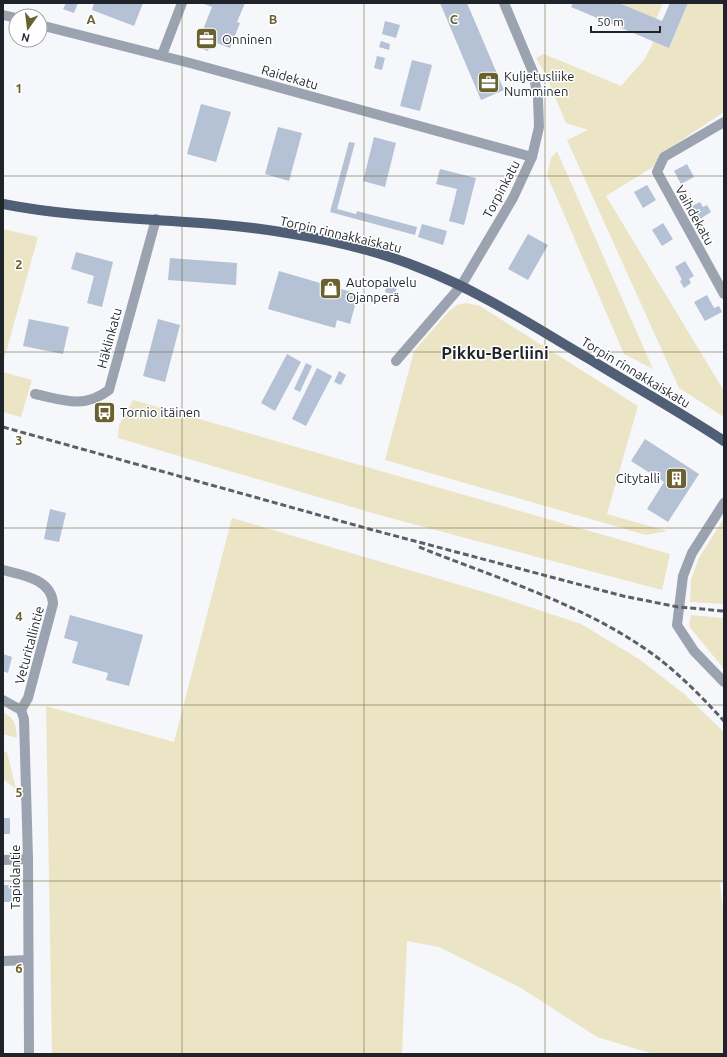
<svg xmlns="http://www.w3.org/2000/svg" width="727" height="1057" font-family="Ubuntu,sans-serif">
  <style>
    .green { fill: #ebe5c6 }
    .building { fill: #b5c1d4 }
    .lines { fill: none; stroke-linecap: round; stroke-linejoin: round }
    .minor { stroke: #9ba3b1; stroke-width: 10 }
    .major { stroke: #505f75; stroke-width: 10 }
    .rail { stroke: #5c6066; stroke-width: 3; stroke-dasharray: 6 3; stroke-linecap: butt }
    .grid { fill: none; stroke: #6b612e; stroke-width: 1; stroke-opacity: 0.55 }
    .labels { text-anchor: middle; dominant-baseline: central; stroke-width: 3; stroke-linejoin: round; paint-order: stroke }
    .poi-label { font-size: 13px; fill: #1f242b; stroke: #fff; text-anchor: start }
    .street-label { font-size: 13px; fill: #1f242b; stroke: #fff }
    .district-label { font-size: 17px; font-weight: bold; fill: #1f242b; stroke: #fff }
    .grid-label { font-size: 13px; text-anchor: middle; font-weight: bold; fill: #6b612e; stroke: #fff; stroke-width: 3; stroke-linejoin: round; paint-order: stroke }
  </style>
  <rect width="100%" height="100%" fill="#f5f7fb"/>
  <g class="green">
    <path d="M619 3H663L656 19Z"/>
    <path d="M688 3H724V112L662 153 656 165 606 196 724 391V417L679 388 567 140 588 130 566 123 545 73 536 58 544 54 621 86 644 60 654 41 670 47Z"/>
    <path d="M557 151 653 369 624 354 547 175 551 158Z"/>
    <path d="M3 229 38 237 3 363Z"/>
    <path d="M466 303 480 306 638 406 607 514 667 531 646 535 385 460 414 351 450 310 457 305Z"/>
    <path d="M3 372 32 380 21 417 3 412Z"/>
    <path d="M133 400 670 554 662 590 379 515 118 438 119 425Z"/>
    <path d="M232 518 494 595 581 624 639 659 683 693 723 731 724 882 720 883 724 919V1054H653L597 1037 521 988 439 947 407 941 402 1054H52L46 706 174 742Z"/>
    <path d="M724 518V604L690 602 691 580 699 558Z"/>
    <path d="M691 615 724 618V669L689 626Z"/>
    <path d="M3 712C15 719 16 725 17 738L3 734Z"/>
    <path d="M3 751 7 752 16 789 3 779Z"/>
  </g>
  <g class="building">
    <path d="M66 3H78L74 13 63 9Z"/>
    <path d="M94 3H143L134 26 92 10Z"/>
    <path d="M202 3H245L237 22 240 23 230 48 212 41 208 51 196 47 212 7Z"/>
    <path d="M440 3H467L504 90 481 100Z"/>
    <path d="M573 3H619L662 21 670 3H688L669 48 571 7Z"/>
    <path d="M385 21 400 25 396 38 382 34Z"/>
    <path d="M381 41 390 44 389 50 379 47Z"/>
    <path d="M377 56 385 58 382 70 374 68Z"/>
    <path d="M412 60 432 65 420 111 400 106Z"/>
    <path d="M201 104 231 112 216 162 187 154Z"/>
    <path d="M278 127 302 133 289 181 265 174Z"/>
    <path d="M374 137 396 143 385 187 363 181Z"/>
    <path d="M349 142 355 143 337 209 356 214 357 211 417 227 415 235 330 212Z"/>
    <path d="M687 164 694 177 681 184 674 171Z"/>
    <path d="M440 169 476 178 464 225 449 221 457 189 436 184Z"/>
    <path d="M647 185 656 200 643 208 634 192Z"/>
    <path d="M700 202 703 207 707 205 711 212 700 219 692 206Z"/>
    <path d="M663 223 673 239 662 246 652 230Z"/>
    <path d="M422 224 447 231 443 245 418 237Z"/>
    <path d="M528 234 548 245 528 280 508 269Z"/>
    <path d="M76 252 113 262 102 307 87 303 94 276 71 269Z"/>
    <path d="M170 258 237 263 236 285 168 280Z"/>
    <path d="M685 261 694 276 689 279 691 283 684 288 680 281 682 280 675 267Z"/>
    <path d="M279 271 358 294 350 324 337 320 335 328 268 309Z"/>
    <path d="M387 285 397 287 395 295 385 292Z"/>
    <path d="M707 295 714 308 719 306 722 312 705 321 694 302Z"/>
    <path d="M29 319 69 327 63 354 23 346Z"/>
    <path d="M158 319 180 325 165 382 143 376Z"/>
    <path d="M287 354 301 362 275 411 261 403Z"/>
    <path d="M306 363 312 366 300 392 294 389Z"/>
    <path d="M317 368 332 376 306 426 292 419Z"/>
    <path d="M339 371 346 375 341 385 334 382Z"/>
    <path d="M645 439 699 474 668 522 647 509 664 482 631 461Z"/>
    <path d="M50 509 66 513 59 542 44 539Z"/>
    <path d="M70 615 143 635 129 686 106 680 108 673 72 663 78 642 64 638Z"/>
    <path d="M3 654 12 657 8 673 3 671Z"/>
    <rect x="3" y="818" width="7" height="16"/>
    <path d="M3 885H11L12 902H3Z"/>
  </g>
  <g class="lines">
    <g class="minor">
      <path d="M3 15 16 18"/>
      <path d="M40 25 190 63 532 157"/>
      <path d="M162 55 182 3"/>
      <path d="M724 122 664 157 657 172 724 294"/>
      <path d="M396 361 461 286 513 198 532 157 539 127 538 98 533 72 504 3"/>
      <path d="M35 394C63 400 84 409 109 390L156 219"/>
      <path d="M724 503 692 553 683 576 677 625 694 651 724 682"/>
      <path d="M3 570C23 575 52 579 53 604L28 698 21 710"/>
      <path d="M3 700 21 710 24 719 28 859 29 1054"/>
      <path d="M3 860 28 859"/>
      <path d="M3 961 28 960"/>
    </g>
    <path class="major" d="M3 204C95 222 189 217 281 232 328 239 376 250 420 268 480 291 536 328 591 360 635 387 680 412 724 441"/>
    <g class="rail">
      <path d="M3 427 369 529 623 596 678 607 724 611"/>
      <path d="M419 547C491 576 576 602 641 646 673 667 698 693 724 721"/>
    </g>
  </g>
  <path class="grid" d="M182 3V1054M364 3V1054M545 3V1054M3 176H724M3 352H724M3 528H724M3 705H724M3 881H724"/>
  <defs>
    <symbol id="office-square" viewBox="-11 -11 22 22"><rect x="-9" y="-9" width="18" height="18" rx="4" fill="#6b612e" stroke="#fff"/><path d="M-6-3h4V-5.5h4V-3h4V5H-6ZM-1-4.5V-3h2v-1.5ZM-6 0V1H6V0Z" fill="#fff"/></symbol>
    <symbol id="shop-square" viewBox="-11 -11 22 22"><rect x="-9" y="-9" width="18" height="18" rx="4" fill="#6b612e" stroke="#fff"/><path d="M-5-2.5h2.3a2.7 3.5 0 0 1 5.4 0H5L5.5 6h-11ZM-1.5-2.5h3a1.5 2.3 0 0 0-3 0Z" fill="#fff"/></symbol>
    <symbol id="bus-square" viewBox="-11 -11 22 22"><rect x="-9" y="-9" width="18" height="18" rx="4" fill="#6b612e" stroke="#fff"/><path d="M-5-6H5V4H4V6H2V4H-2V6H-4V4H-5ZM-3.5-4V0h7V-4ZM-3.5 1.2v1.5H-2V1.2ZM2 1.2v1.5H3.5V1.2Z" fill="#fff"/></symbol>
    <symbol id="building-square" viewBox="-11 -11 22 22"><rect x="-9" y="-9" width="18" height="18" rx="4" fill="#6b612e" stroke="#fff"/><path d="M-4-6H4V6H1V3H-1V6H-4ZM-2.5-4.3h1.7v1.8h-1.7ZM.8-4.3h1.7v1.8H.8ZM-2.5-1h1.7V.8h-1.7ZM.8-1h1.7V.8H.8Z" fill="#fff"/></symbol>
  </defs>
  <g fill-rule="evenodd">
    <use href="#office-square" x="194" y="26" width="25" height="25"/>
    <use href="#office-square" x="476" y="70" width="25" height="25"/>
    <use href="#shop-square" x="318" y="276" width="25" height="25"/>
    <use href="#bus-square" x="92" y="400" width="25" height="25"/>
    <use href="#building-square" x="664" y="466" width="25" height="25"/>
  </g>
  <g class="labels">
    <g class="poi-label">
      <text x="222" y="39">Onninen</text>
      <text x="504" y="76">Kuljetusliike<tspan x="504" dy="15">Numminen</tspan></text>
      <text x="346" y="282">Autopalvelu<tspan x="346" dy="15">Ojanperä</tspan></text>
      <text x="120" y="412">Tornio itäinen</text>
      <text x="660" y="478" text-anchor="end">Citytalli</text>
    </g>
    <g class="street-label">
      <text transform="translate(290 77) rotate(16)">Raidekatu</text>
      <text transform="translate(501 189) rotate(-62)">Torpinkatu</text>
      <text transform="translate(695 215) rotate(61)">Vaihdekatu</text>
      <text transform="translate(341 234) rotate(13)">Torpin rinnakkaiskatu</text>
      <text transform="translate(109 338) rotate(-75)">Häklinkatu</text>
      <text transform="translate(636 372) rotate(31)">Torpin rinnakkaiskatu</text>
      <text transform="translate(29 645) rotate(-75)">Veturitallintie</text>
      <text transform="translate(15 877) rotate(-90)">Tapiolantie</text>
    </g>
    <g class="district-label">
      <text x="495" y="352">Pikku-Berliini</text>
    </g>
  </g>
  <g class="grid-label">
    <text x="91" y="24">A</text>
    <text x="273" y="24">B</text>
    <text x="454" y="24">C</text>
    <text x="19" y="93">1</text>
    <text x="19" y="269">2</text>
    <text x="19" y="445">3</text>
    <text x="19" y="621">4</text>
    <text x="19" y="797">5</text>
    <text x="19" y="973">6</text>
  </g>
  <rect width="727" height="1057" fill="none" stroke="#1f242b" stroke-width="8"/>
  <g transform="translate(28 28) rotate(194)"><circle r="19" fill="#ffffff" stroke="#a5a7aa"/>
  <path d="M0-3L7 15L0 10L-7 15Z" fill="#6b612e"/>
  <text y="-6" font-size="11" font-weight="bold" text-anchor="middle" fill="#1f242b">N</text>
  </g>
  <path d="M591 26v6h69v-6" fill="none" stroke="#1f242b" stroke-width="2"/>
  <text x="597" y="26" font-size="12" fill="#1f242b" stroke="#ffffff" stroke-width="3" paint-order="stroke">50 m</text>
</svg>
